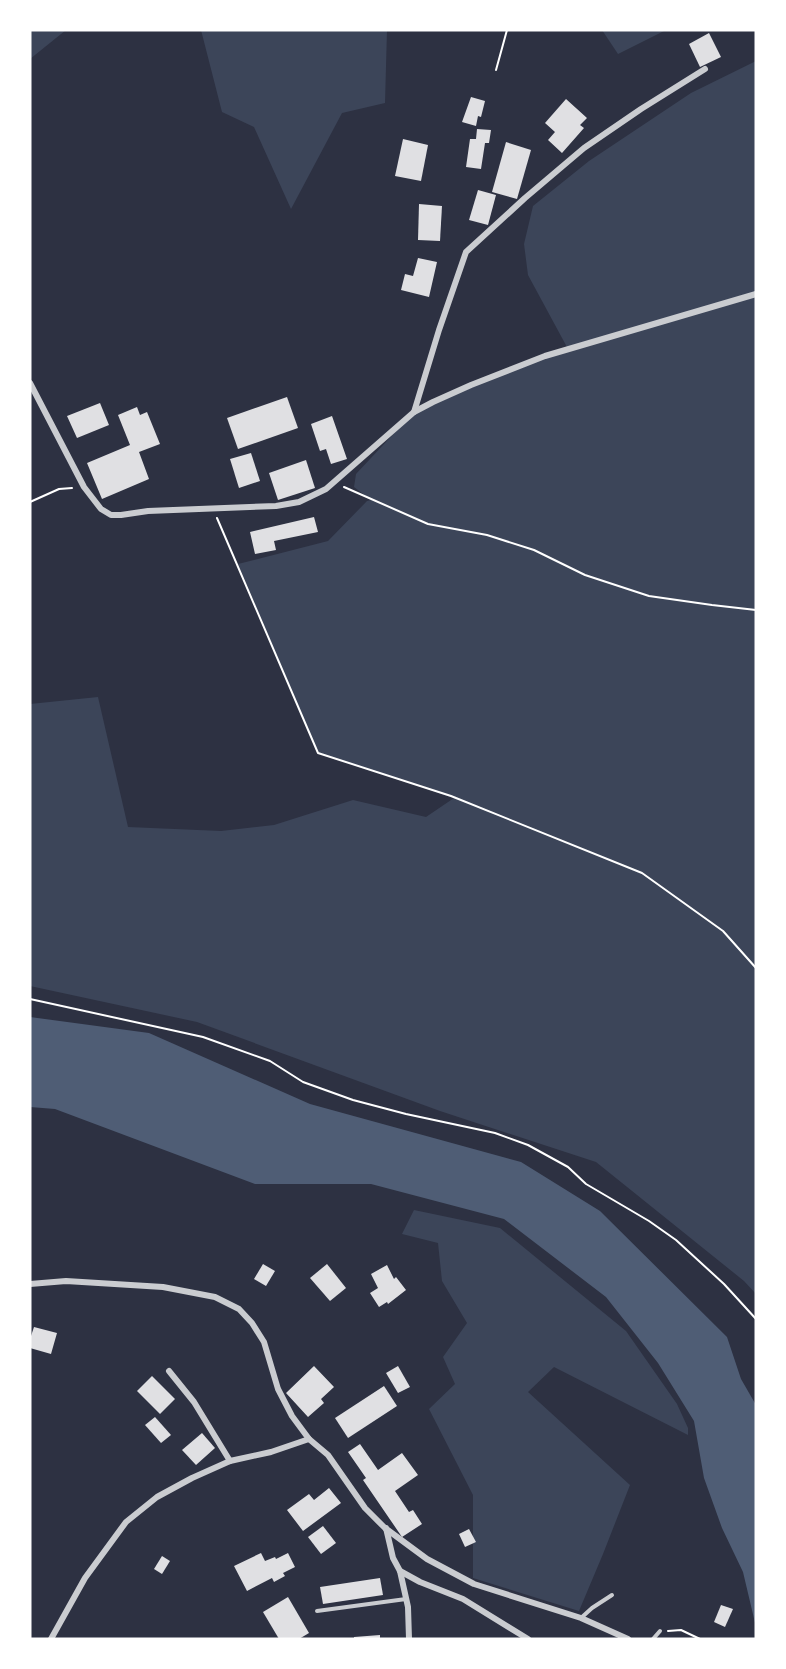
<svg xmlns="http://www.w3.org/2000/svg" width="786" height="1669" font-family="'PT Sans',sans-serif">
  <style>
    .green { fill: #3c4559 }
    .water { fill: #4f5d75 }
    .building { fill: #e0e0e3 }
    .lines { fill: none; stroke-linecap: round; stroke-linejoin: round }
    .path { stroke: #fff; stroke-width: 2 }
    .service { stroke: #caccd0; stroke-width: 4 }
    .minor { stroke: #caccd0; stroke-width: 6 }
  </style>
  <rect width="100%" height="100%" fill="#2d3142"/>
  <g class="green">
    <path d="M30 30H66L30 59Z"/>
    <path d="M201 30H387L385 103 342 113 291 209 254 127 222 112Z"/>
    <path d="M602 30H666L618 54Z"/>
    <path d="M756 61V1294L744 1281 596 1162 440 1111 197 1022 30 986V704L98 697 128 827 221 831 274 825 353 800 426 817 454 798 318 753 238 564 328 541 367 501 371 500 354 487 356 474 414 412 433 402 568 349 528 275 524 244 533 206 589 161 691 93Z"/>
    <path d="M414 1210 500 1228 626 1331 677 1404 688 1428V1435L554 1367 528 1392 630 1485 603 1554 579 1611 473 1578V1495L429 1409 455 1384 443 1357 467 1323 442 1281 438 1243 402 1234Z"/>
  </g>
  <path class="water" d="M30 1017 149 1033 310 1104 521 1162 600 1211 727 1337 741 1379 756 1405V1627L743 1572 722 1528 704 1478 694 1421 658 1363 606 1297 504 1219 371 1184H255L55 1109 30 1107Z"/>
  <g class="building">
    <path d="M709 33 721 57 700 67 689 44Z"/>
    <path d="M471 97 485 101 481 117 478 116 476 126 462 122Z"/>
    <path d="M566 99 587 118 580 125 584 128 562 153 548 140 555 132 545 123Z"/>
    <path d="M477 129 491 130 489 143H485L481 169 466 167 470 139H476Z"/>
    <path d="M403 139 428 145 421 181 395 176Z"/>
    <path d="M506 142 531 150 517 199 492 192Z"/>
    <path d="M478 190 496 195 488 225 469 220Z"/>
    <path d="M419 204 442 206 440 241 418 240Z"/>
    <path d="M418 258 437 262 429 297 401 290 405 274 413 276Z"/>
    <path d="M287 397 298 428 238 449 227 418Z"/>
    <path d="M100 403 109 425 77 438 67 416Z"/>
    <path d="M137 407 140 415 147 412 160 444 139 452 149 479 102 499 87 463 130 445 118 415Z"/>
    <path d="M332 416 347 459 331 464 326 449 320 451 311 424Z"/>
    <path d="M251 453 260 481 239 488 230 459Z"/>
    <path d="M306 460 315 488 278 500 269 473Z"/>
    <path d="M314 517 318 532 274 541 276 550 255 554 250 532Z"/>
    <path d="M263 1264 275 1271 266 1286 254 1279Z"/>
    <path d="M327 1264 346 1288 330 1301 310 1278Z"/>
    <path d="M387 1265 394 1279 396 1277 406 1290 388 1304 387 1302 379 1307 370 1293 378 1288 371 1274Z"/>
    <path d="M34 1327 57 1333 51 1354 30 1348V1336H31Z"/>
    <path d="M314 1366 334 1387 321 1399 324 1403 308 1417 286 1393Z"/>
    <path d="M398 1366 410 1387 398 1393 386 1373Z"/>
    <path d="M152 1376 175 1399 160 1414 137 1391Z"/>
    <path d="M384 1386 397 1406 348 1438 335 1418Z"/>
    <path d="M155 1417 171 1435 161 1443 145 1425Z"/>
    <path d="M202 1433 215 1448 196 1465 182 1450Z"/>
    <path d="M360 1444 378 1470 402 1453 418 1475 395 1491 409 1512 413 1510 422 1524 402 1537 363 1480 366 1478 348 1452Z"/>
    <path d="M329 1488 341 1503 303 1531 287 1510 309 1494 314 1500Z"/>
    <path d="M323 1526 336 1543 321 1554 308 1537Z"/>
    <path d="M469 1529 476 1542 465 1547 459 1534Z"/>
    <path d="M261 1553 265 1561 275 1557 276 1559 288 1553 295 1567 283 1573 285 1576 274 1582 272 1578 247 1591 234 1566Z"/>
    <path d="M162 1556 170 1561 162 1574 154 1569Z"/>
    <path d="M380 1578 383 1595 323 1604 320 1587Z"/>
    <path d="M288 1597 309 1633 299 1639H279L263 1612Z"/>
    <path d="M721 1605 733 1609 725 1627 714 1622Z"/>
    <path d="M380 1635V1639H354V1637Z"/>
  </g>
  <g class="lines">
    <g class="path">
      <path d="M496 70 507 30"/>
      <path d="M344 487 428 524 487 535 534 550 585 575 649 596 712 605 756 610"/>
      <path d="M30 502 59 489 72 488"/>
      <path d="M217 518 318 753 451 796 642 873 723 931 756 968"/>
      <path d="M30 999 203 1037 270 1061 303 1082 353 1100 406 1114 495 1133 528 1145 568 1167 586 1184 649 1221 676 1240 724 1284 756 1319"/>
      <path d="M668 1631 681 1630 700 1639"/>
    </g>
    <g class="service">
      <path d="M317 1611 406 1599"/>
      <path d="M581 1618 592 1608 612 1595"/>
      <path d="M653 1639 660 1631"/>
    </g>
    <g class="minor">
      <path d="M30 383 84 487 101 509 111 515H121L148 511 276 506 299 502 326 489 414 412 433 402 471 385 545 356 756 294"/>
      <path d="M414 412 439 330 466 252 525 198 584 148 641 109 705 69"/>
      <path d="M30 1284 66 1281 163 1287 215 1297 239 1309 252 1323 264 1342 278 1389 292 1416 309 1439 328 1455 365 1508 385 1528 427 1559 474 1584 581 1618 628 1639"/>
      <path d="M169 1371 194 1402 230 1461"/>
      <path d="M386 1528 393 1558 400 1571 408 1607 409 1639"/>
      <path d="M400 1571 420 1582 463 1599 528 1639"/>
      <path d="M51 1639 85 1578 126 1522 157 1497 192 1478 230 1461 271 1452 309 1439"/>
    </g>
  </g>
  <rect width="786" height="1669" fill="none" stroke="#ffffff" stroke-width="63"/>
</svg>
